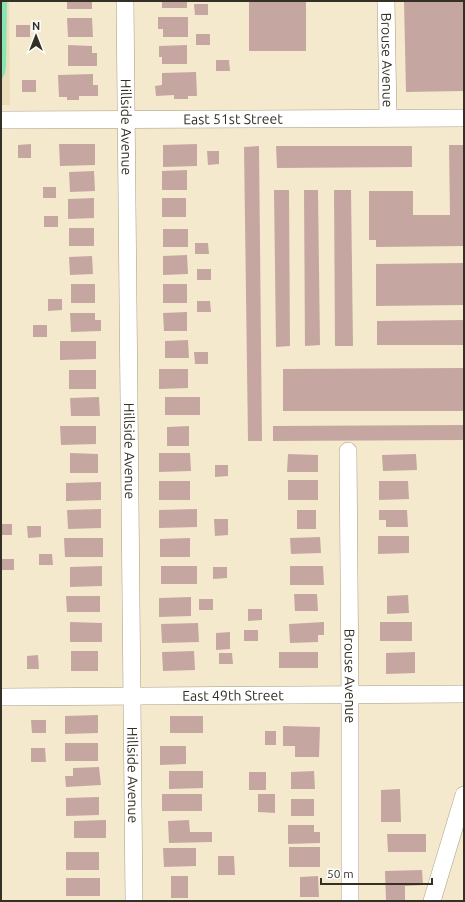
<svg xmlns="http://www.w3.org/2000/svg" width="465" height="902" font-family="Ubuntu,sans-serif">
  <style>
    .built { fill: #ebddba }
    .green { fill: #86e5b2 }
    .building { fill: #c6a6a1 }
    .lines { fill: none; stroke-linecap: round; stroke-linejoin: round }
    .minor-casing { stroke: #a69c81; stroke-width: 18 }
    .minor { stroke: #fff; stroke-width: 17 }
    .labels { text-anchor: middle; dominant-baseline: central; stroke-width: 3; stroke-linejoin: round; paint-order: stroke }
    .street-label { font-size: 14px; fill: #343025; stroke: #fff }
  </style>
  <rect width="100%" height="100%" fill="#f4e9cc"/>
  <path class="built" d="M1 1H9L10 105H1Z"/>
  <path class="green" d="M1 1H7L6 66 5 73 1 81V69L2 65Z"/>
  <g class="building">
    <rect x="67" y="1" width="25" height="8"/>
    <rect x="162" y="1" width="25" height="7"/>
    <rect x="249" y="1" width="57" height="50"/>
    <path d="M404 1H464V91L406 92Z"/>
    <path d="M194 4H208V15H195Z"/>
    <path d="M158 17H188V37H163V29H158Z"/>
    <path d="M67 18H92L93 37H68Z"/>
    <rect x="16" y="25" width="14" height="12"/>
    <rect x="196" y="34" width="14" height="11"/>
    <path d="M68 45 92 46V53H97V66H68Z"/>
    <path d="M187 45V64H162V57H159V46Z"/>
    <path d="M216 60H229L230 71H216Z"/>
    <path d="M196 72 197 96H188V99H174V95L156 96 155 86 162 85V73Z"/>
    <path d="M93 74V85H98V96H79V100H67V97H59L58 75Z"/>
    <rect x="22" y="80" width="14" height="12"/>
    <path d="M31 144V158H18V145Z"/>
    <path d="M59 144H95V165L60 166Z"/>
    <path d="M197 144V166L163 167V145Z"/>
    <path d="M449 145H464V246L376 247V240H369V191H413V215H450Z"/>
    <path d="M259 146 262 441H248L244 147Z"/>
    <path d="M276 146H412V167L277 168Z"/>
    <path d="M207 151H219V164L208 165Z"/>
    <path d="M187 170V190H162V171Z"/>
    <path d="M94 171 95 191 70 192 69 172Z"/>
    <rect x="43" y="187" width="13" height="11"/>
    <path d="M274 190H289L290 346 276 347Z"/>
    <path d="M304 190H318L320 345 305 346Z"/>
    <path d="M334 190H351L353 346H335Z"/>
    <path d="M94 198V218L68 219V199Z"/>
    <rect x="162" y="198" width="24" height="19"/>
    <rect x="44" y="216" width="14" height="11"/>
    <rect x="69" y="228" width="25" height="18"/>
    <rect x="163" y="229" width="25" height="18"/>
    <path d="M195 243H208L209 254H195Z"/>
    <path d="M187 255 188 274 163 275V256Z"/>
    <path d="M92 256 93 274 70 275 69 257Z"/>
    <path d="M464 263V305L376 306V264Z"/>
    <rect x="197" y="269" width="14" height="11"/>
    <rect x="71" y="284" width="24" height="19"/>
    <rect x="163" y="284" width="24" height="19"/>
    <path d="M48 299H62V310L48 311Z"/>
    <path d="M197 301H210L211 312H197Z"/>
    <path d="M187 312V331H164L163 313Z"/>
    <path d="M70 313H95V320H101V331L71 332Z"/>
    <path d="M464 320V345H377V321Z"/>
    <rect x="33" y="325" width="14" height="12"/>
    <path d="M188 340 189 358H165V341Z"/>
    <path d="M60 341H96V359L60 360Z"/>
    <path d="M194 352H208V364H195Z"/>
    <path d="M464 368V411H283V369Z"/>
    <path d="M159 369H188V388L159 389Z"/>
    <rect x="69" y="370" width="27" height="19"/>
    <path d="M99 397 100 416H71L70 398Z"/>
    <rect x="165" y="397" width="35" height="18"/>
    <path d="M464 425V440L273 441V426Z"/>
    <path d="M60 426H96V444L61 445Z"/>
    <path d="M189 426V446H167V427Z"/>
    <path d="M70 453 98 454V473H70Z"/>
    <path d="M159 453H190L191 471 159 472Z"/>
    <path d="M288 454 318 455V472H287Z"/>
    <path d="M416 454 417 470 383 471 382 455Z"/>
    <path d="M215 465H228V476L215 477Z"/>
    <rect x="288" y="480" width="30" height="20"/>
    <rect x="159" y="481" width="31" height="19"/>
    <path d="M379 481H408L409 499 379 500Z"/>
    <path d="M101 482V500L66 501V483Z"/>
    <path d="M101 509V528L68 529 67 510Z"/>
    <path d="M197 509V527L159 528V510Z"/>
    <rect x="297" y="510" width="19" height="19"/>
    <path d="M379 510H407L408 527H386V520H379Z"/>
    <path d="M214 519H228V535L215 536Z"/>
    <rect x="1" y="524" width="11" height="11"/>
    <path d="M27 526H41V537L28 538Z"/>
    <path d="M378 536H409V553L378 554Z"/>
    <path d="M320 537 321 553 291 554 290 538Z"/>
    <path d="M64 538H103V557H65Z"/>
    <path d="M190 538V557H160V539Z"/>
    <path d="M39 554H52L53 565H39Z"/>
    <rect x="1" y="559" width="13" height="11"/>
    <path d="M102 566V586L70 587V567Z"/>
    <rect x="161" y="566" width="36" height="18"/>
    <path d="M290 566H323L324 585H290Z"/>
    <path d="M213 567H227V578L213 579Z"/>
    <path d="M294 594H317L318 611H295Z"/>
    <path d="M408 595 409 613 387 614V596Z"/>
    <path d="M66 596H100V612H67Z"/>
    <path d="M191 597V616L159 617V598Z"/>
    <rect x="199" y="599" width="14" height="11"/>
    <path d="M248 609H262V620L248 621Z"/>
    <path d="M70 622 102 623V642H70Z"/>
    <path d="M324 622V635H318V642L290 643 289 624Z"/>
    <rect x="380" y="622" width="32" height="19"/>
    <path d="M198 623 199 642 162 643 161 624Z"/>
    <rect x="244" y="630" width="14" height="11"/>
    <path d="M230 632V649L216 650V633Z"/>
    <rect x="71" y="651" width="27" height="20"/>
    <path d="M194 651 195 670 163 671 162 652Z"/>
    <rect x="279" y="652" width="39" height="16"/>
    <path d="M415 652V673L386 674V653Z"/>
    <path d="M219 653H232L233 664H219Z"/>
    <path d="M38 655 39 669H27V656Z"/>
    <path d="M98 715V733L65 734V716Z"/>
    <rect x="170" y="716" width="33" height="17"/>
    <path d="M31 720H46V733H32Z"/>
    <path d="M283 726 320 727 319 757H295V746H283Z"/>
    <rect x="265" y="731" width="11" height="14"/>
    <rect x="65" y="743" width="33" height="18"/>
    <path d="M160 746H186V764L160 765Z"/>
    <path d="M31 748H45L46 762H31Z"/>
    <path d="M99 767 101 785 66 787 65 776H73V768Z"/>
    <path d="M169 771H203V788L169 789Z"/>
    <path d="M314 771 315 789H291V772Z"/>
    <rect x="249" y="772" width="17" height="18"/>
    <path d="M400 789 401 822H381V790Z"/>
    <rect x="162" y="794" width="40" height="17"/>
    <path d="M258 794H275V813L258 812Z"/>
    <path d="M99 797V815L66 816V798Z"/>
    <rect x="291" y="799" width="23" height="17"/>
    <path d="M106 820V838H74V821Z"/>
    <path d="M189 820 190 832H212V842L169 843 168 821Z"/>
    <path d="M288 825H314V832H320V843L288 844Z"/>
    <path d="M387 834H426V852H388Z"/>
    <rect x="289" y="847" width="31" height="20"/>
    <path d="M163 848H196V866L164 867Z"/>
    <rect x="66" y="852" width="33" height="18"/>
    <path d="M218 856H234L235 875H218Z"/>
    <path d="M422 870 423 885 405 886V901H386L385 871Z"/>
    <rect x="171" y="876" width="17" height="22"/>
    <path d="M318 876 319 897H300V877Z"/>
    <rect x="66" y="878" width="34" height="18"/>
  </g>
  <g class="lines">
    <defs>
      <g id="minor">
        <path id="s1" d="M125 1 134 901"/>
        <path id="s2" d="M386 1 388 118"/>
        <path id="s3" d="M1 120 464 118"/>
        <path id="s4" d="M348 451 350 695V901"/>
        <path id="s5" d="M1 697 464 694"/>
        <path d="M432 901 464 795"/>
      </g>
    </defs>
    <use href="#minor" class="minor-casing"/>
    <use href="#minor" class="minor"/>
  </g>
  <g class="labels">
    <g class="street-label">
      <text stroke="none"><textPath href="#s2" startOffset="59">Brouse Avenue</textPath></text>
      <text stroke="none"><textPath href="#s3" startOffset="232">East 51st Street</textPath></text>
      <text stroke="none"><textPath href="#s1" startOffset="126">Hillside Avenue</textPath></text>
      <text stroke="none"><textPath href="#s1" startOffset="450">Hillside Avenue</textPath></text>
      <text stroke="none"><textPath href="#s4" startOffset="225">Brouse Avenue</textPath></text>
      <text stroke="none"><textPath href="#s5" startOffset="232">East 49th Street</textPath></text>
      <text stroke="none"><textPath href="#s1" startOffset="774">Hillside Avenue</textPath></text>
    </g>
  </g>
  <rect width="465" height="902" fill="none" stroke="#343025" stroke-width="4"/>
  <g transform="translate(36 36)" stroke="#ffffff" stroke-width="3" paint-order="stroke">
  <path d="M0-3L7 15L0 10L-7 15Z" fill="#343025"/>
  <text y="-6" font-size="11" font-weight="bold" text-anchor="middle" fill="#343025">N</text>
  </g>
  <path d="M321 878v6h111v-6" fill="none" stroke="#343025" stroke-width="2"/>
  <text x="327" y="878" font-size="12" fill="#343025" stroke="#ffffff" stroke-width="3" paint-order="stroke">50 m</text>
</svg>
